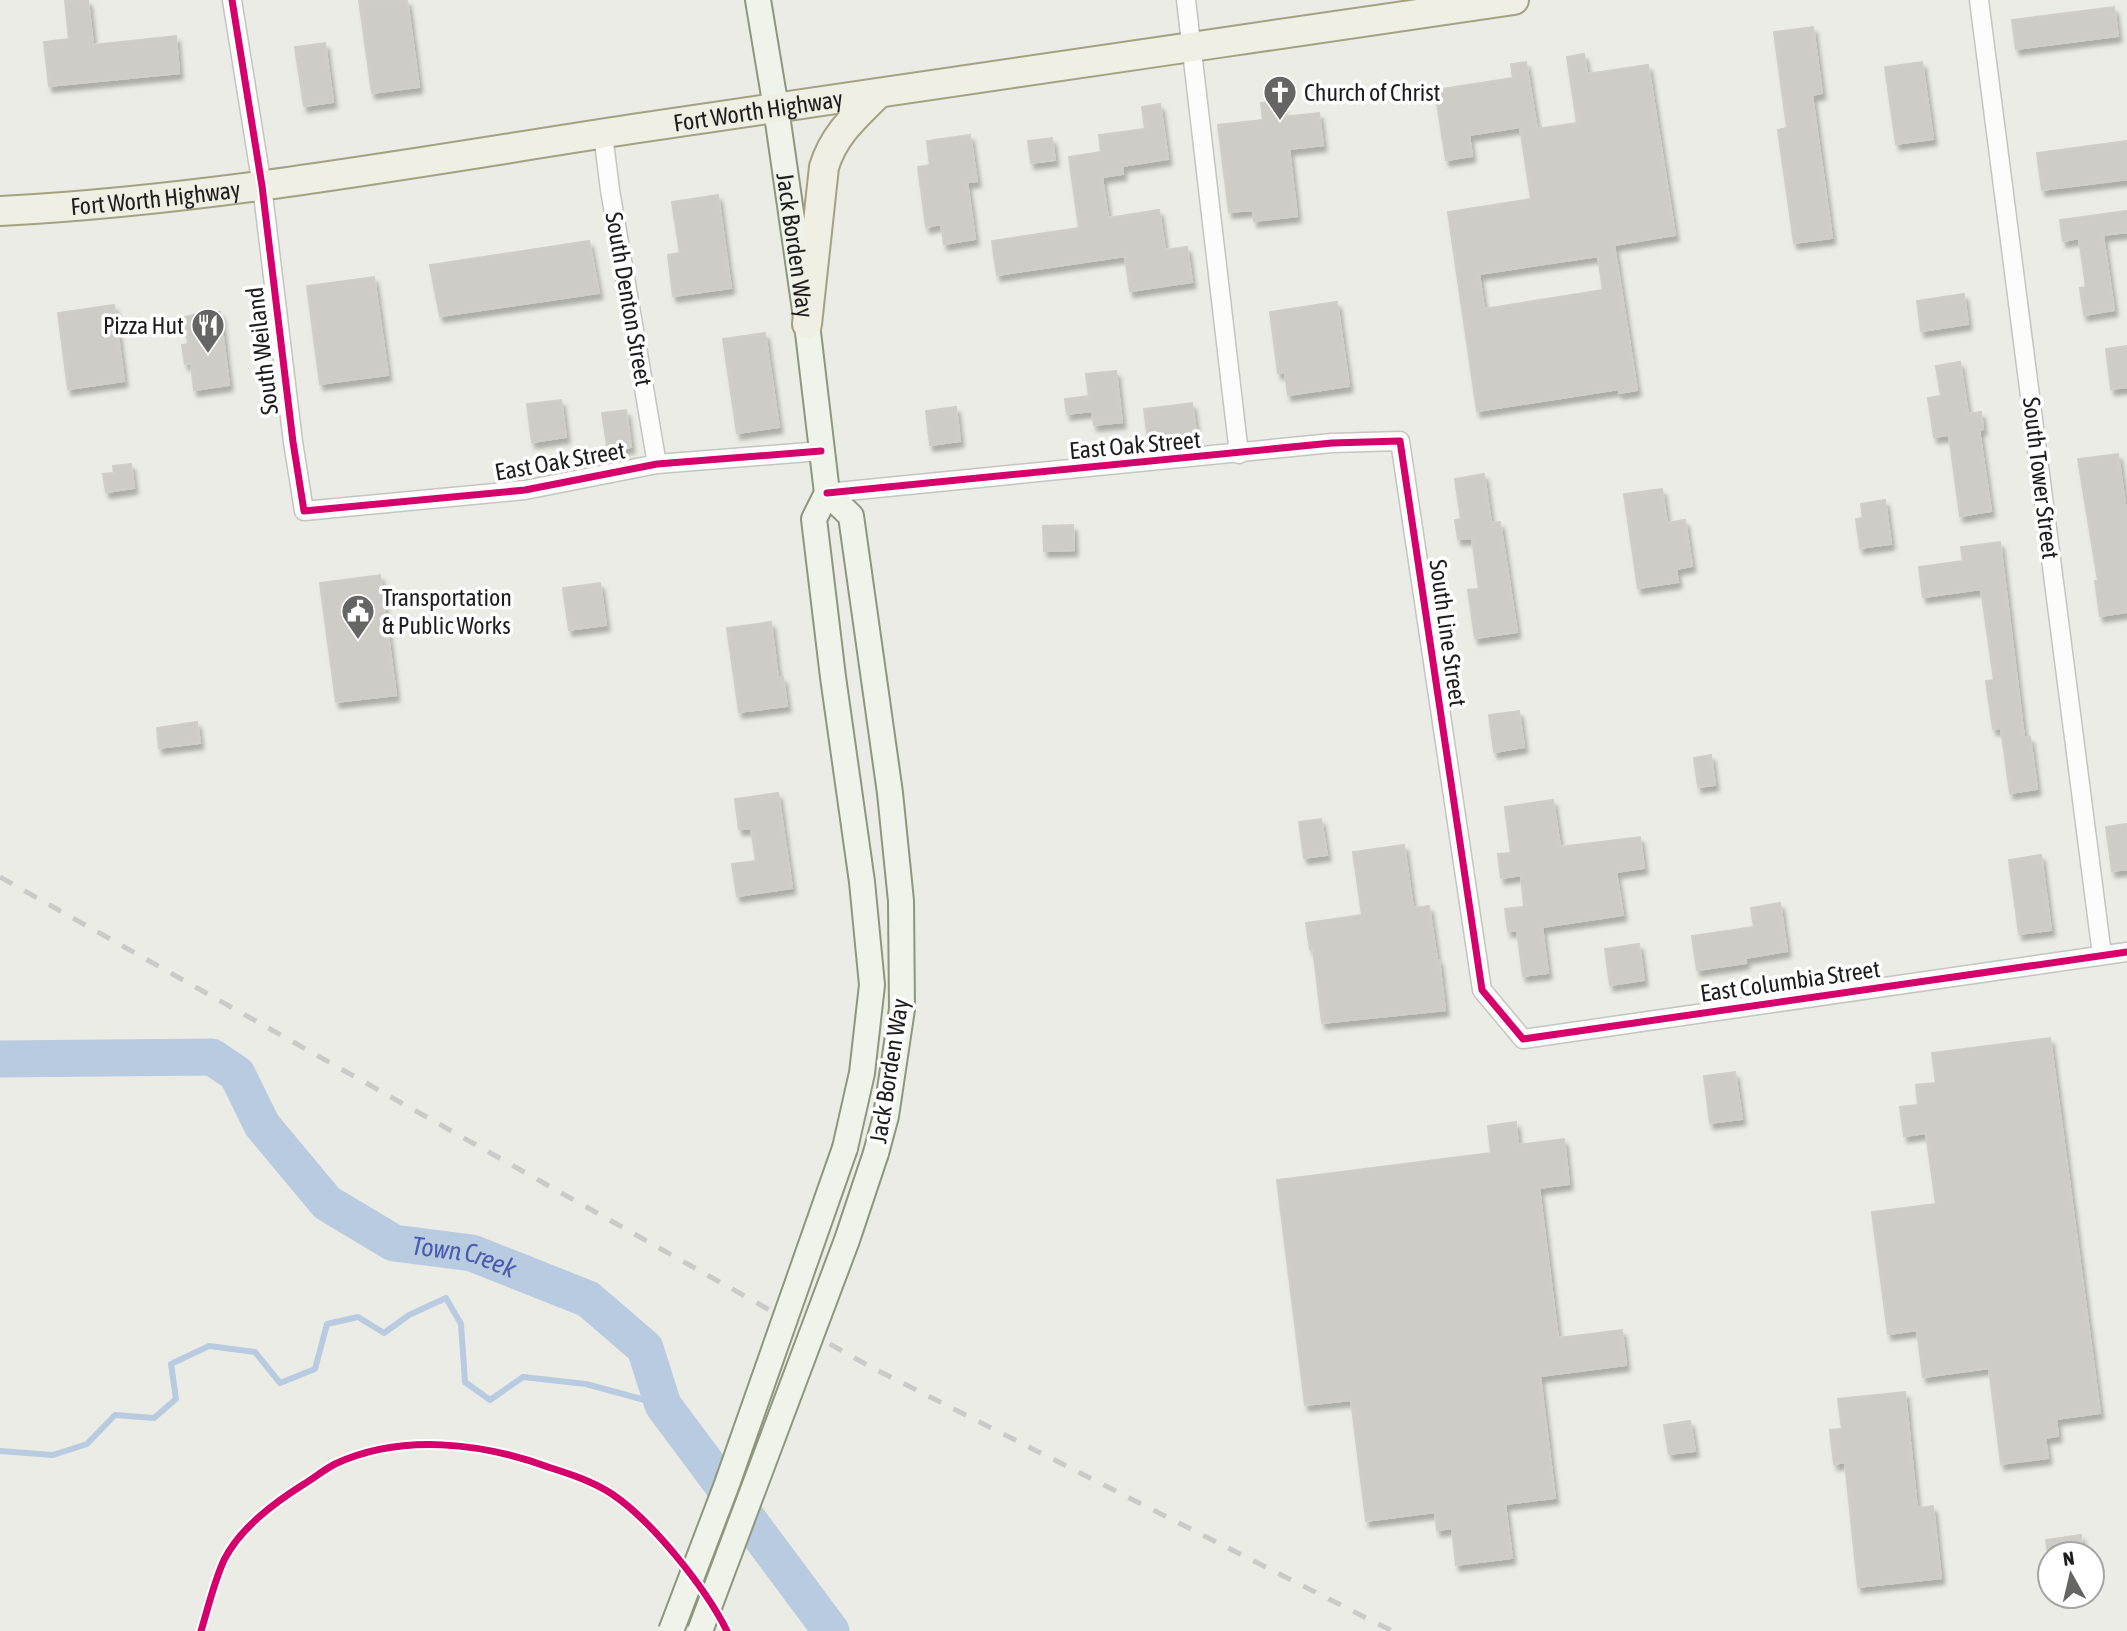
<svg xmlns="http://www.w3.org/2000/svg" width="2127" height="1631" font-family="'Asap Condensed',sans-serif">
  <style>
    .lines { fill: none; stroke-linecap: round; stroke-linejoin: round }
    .stream { stroke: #b9cbe0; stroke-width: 6 }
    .river { stroke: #b9cbe0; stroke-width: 37 }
    .building { fill: #cdccc7; stroke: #cfcec7; stroke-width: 2; fill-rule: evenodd; filter: url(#shadow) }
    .street-casing { stroke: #c4c4c2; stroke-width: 21 }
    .secondary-casing { stroke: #8d967e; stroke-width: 28 }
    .primary-casing { stroke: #a2a282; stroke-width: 32 }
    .street { stroke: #fcfcfb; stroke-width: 18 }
    .secondary { stroke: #f0f3ea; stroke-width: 24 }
    .primary { stroke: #f0efe4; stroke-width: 28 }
    .rail { stroke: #cacac9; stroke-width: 5; stroke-dasharray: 14 14; stroke-linecap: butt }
    .secondary-bridge-casing { stroke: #8d967e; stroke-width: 28; stroke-linecap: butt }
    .secondary-bridge { stroke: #f0f3ea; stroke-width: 24 }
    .cycleway-casing { stroke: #fff; stroke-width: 11 }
    .cycleway { stroke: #d6006c; stroke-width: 7 }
    .labels { text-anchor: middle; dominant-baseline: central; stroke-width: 7; stroke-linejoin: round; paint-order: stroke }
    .poi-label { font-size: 24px; fill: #1d1d1d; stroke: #fff; text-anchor: start }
    .street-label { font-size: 24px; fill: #1d1d1d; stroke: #fff }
    .water-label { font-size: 26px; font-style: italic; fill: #495bae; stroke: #fff }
  </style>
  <defs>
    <filter id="shadow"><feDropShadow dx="3.5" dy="6" stdDeviation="2" flood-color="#0004"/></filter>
  </defs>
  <rect width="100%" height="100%" fill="#ecece6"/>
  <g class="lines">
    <path class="stream" d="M0 1451 53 1455 87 1444 115 1415 154 1418 176 1399 171 1364 209 1346 255 1352 280 1383 315 1369 327 1324 358 1317 384 1333 409 1315 446 1298 461 1324 465 1382 490 1400 523 1377 586 1384 663 1405"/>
    <path class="river" id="s1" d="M0 1059 212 1057 237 1074 262 1125 327 1203 394 1243 472 1253 588 1299 645 1348 663 1405 831 1631"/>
  </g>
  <g class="building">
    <path d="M65 0H88L93 45 176 36 179 73 49 86 44 42 69 39Z"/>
    <path d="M359 0H407L419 87 372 93Z"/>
    <path d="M2114 7 2118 36 2016 49 2012 20Z"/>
    <path d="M1813 27 1822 93 1812 95 1832 238 1794 243 1778 130 1787 128 1774 32Z"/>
    <path d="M325 43 333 102 304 106 295 47Z"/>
    <path d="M1584 54 1587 74 1648 65 1675 235 1614 245 1637 390 1619 393V389L1477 411 1448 212 1531 199 1520 127 1469 135 1472 156 1446 160 1435 90 1513 78 1511 64 1526 62 1537 129 1577 123 1567 57ZM1598 256 1603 290 1484 309 1479 274Z"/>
    <path d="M1922 62 1933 139 1896 144 1885 67Z"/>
    <path d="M1281 100 1283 117 1319 113 1323 145 1289 149 1297 216 1254 221 1253 210 1229 212 1218 125 1263 120 1261 103Z"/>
    <path d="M1160 104 1168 159 1122 166 1123 174 1102 177 1108 218 1159 210 1165 250 1187 247 1192 282 1130 291 1125 256 997 275 992 241 1079 228 1069 157 1101 152 1099 135 1145 129 1142 107Z"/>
    <path d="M970 135 977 181 967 182 975 239 944 244 941 224 926 227 918 167 930 165 927 141Z"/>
    <path d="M1052 138 1055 160 1031 163 1028 141Z"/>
    <path d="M2127 141V179L2042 190 2037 153Z"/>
    <path d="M718 195 731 288 673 296 668 255 680 253 672 202Z"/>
    <path d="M2127 211V232L2103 235 2114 310 2084 315 2080 288 2086 287 2079 238 2063 241 2060 220Z"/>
    <path d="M589 241 599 293 440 316 430 265Z"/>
    <path d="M374 277 388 375 320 384 307 286Z"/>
    <path d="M1964 294 1968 324 1921 331 1917 301Z"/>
    <path d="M1337 302 1349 386 1288 395 1285 372 1278 373 1270 312Z"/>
    <path d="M114 305 124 381 68 389 58 313Z"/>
    <path d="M214 311V313L220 312 229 385 194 390 191 363 185 364 182 345 188 344 184 317Z"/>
    <path d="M765 333 779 427 737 433 723 339Z"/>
    <path d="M2127 346V387L2111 389 2106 349Z"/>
    <path d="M1960 362 1968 414 1981 412 1983 429 1979 430 1991 511 1960 516 1949 435 1934 437 1928 398 1941 396 1936 366Z"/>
    <path d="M1116 371 1122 422 1094 425 1092 411 1067 414 1065 399 1089 396 1086 374Z"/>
    <path d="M561 400 566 437 532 442 527 404Z"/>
    <path d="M1192 403 1196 432 1148 439 1144 409Z"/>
    <path d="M956 407 960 441 930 445 926 411Z"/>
    <path d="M626 410 631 447 608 451 602 413Z"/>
    <path d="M2118 454 2127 518V612L2100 616 2095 581H2098L2078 459Z"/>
    <path d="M131 464 134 488 106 492 103 474 114 473 113 466Z"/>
    <path d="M1484 474 1491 523 1500 522 1517 632 1475 638 1468 590 1479 589 1472 538 1458 539 1455 520 1461 519 1455 479Z"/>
    <path d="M1662 489 1667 523 1685 520 1692 566 1676 569 1678 582 1638 588 1624 494Z"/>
    <path d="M1885 500 1891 544 1860 548 1856 519 1863 518 1861 504Z"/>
    <path d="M1073 525 1074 550 1044 551 1043 526Z"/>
    <path d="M2000 542 2024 737H2030L2037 789 2010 793 2001 728 1993 729 1986 681 1994 680 1981 589 1923 597 1919 567 1963 561 1961 547Z"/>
    <path d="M380 575 396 695 336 702 320 583Z"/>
    <path d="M600 583 606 625 569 630 563 588Z"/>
    <path d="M771 622 778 678 783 677 787 706 739 712 727 628Z"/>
    <path d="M1519 711 1524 747 1494 752 1489 715Z"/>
    <path d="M197 722 200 743 159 748 157 728Z"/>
    <path d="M1711 755 1715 785 1698 787 1694 758Z"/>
    <path d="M778 793 792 888 737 896 732 864 756 861 751 828 739 829 735 799Z"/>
    <path d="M1553 800 1560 847 1640 837 1644 868 1616 872 1623 915 1542 927 1548 973 1523 976 1517 930 1508 931 1505 909 1524 907 1521 875 1501 878 1498 854 1511 853 1505 807Z"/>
    <path d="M1321 819 1327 855 1304 858 1299 822Z"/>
    <path d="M2127 824V869L2112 871 2106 827Z"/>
    <path d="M1404 845 1413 908 1429 906 1437 960H1439L1445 1010 1322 1023 1313 948 1310 949 1306 923 1362 915 1353 852Z"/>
    <path d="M2041 855 2051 930 2019 934 2009 860Z"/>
    <path d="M1780 903 1787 951 1745 958 1746 963 1697 970 1692 936 1754 927 1751 908Z"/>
    <path d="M1639 944 1644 980 1610 985 1605 949Z"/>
    <path d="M2050 1038 2100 1413 2056 1419 2058 1436 2045 1438 2048 1458 2001 1464 1989 1368 1923 1377 1917 1330 1888 1334 1872 1212 1936 1204 1926 1133 1904 1136 1900 1107 1918 1105 1916 1085 1936 1083 1932 1053Z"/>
    <path d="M1735 1072 1742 1119 1710 1123 1704 1076Z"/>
    <path d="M1516 1122 1518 1145 1564 1139 1569 1184 1539 1188 1558 1338 1622 1330 1626 1365 1540 1376 1555 1498 1505 1504 1512 1558 1456 1565 1452 1528 1437 1530 1435 1512 1366 1521 1351 1400 1305 1405 1277 1180 1491 1153 1488 1126Z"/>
    <path d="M1905 1392 1917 1508 1933 1506 1941 1578 1858 1587 1845 1462 1834 1464 1830 1430 1842 1429 1838 1399Z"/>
    <path d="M1690 1421 1695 1451 1669 1454 1664 1425Z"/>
    <path d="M2081 1535 2082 1554H2048L2046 1540Z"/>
  </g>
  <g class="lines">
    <defs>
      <g id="street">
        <path d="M232 0 262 186 293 442 304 511 525 490 657 464 821 451"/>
        <path d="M1186 0 1239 454"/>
        <path d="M1979 0 2102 955"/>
        <path d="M603 134 610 190 657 464"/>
        <path d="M827 493 1332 443 1400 441 1482 990 1523 1039 2127 952"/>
      </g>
      <g id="secondary">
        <path id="s2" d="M758 0 776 108 807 324 827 493 814 519 833 677 862 882 872 985 862 1073 845 1148"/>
        <path d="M827 493 851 516 890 793 901 901 902 1009 886 1116 876 1153"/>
      </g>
      <g id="primary">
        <path id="s3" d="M0 211C212 200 422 161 632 129 926 85 1220 43 1514 0"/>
        <path d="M807 324 824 167C834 134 855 117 879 93"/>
      </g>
    </defs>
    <use href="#street" class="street-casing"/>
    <use href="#secondary" class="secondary-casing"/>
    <use href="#primary" class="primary-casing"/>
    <use href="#street" class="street"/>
    <use href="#secondary" class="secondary"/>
    <use href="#primary" class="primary"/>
    <path class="rail" d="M0 877 869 1366 1392 1631"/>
    <defs>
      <g id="secondary-bridge">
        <path d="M671 1631 727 1484 845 1148"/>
        <path d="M700 1631 847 1240 876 1153"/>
      </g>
    </defs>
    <use href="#secondary-bridge" class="secondary-bridge-casing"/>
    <use href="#secondary-bridge" class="secondary-bridge"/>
    <defs>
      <g id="cycleway">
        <path d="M232 0 262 186 293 442 304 511 525 490 657 464 821 451"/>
        <path d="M827 493 1332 443 1400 441 1482 990 1523 1039 2127 952"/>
        <path d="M201 1631C208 1608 214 1582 224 1560 240 1528 274 1503 304 1484 314 1478 325 1469 335 1464 402 1433 482 1443 548 1467 570 1474 592 1481 612 1494 652 1521 705 1587 727 1631"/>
      </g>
    </defs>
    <use href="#cycleway" class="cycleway-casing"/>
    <use href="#cycleway" class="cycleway"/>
  </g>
  <defs>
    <symbol id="church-pin" viewBox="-11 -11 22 30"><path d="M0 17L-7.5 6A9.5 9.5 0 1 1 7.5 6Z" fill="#656563" stroke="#fff"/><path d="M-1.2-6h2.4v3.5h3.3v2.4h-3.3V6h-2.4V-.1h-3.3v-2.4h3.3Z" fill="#fff"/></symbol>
    <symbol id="restaurant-pin" viewBox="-11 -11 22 30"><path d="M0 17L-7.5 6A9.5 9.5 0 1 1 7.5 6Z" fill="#656563" stroke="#fff"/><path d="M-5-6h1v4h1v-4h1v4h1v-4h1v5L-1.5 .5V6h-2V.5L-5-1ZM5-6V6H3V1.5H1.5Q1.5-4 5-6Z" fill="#fff"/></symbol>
    <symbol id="civic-pin" viewBox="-11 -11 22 30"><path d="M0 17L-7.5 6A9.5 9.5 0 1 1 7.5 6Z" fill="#656563" stroke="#fff"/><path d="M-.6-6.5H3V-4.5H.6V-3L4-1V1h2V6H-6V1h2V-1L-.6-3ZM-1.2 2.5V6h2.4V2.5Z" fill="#fff"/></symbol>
  </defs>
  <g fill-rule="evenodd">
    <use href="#church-pin" x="1261" y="73" width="38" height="52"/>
    <use href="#restaurant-pin" x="189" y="306" width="38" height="52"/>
    <use href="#civic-pin" x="339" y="592" width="38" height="52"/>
  </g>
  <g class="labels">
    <g class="poi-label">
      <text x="1304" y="92">Church of Christ</text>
      <text x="184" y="325" text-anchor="end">Pizza Hut</text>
      <text x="382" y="597">Transportation<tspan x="382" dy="28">&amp; Public Works</tspan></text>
    </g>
    <g class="street-label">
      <text stroke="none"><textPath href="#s3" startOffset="765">Fort Worth Highway</textPath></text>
      <text stroke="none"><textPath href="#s3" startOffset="156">Fort Worth Highway</textPath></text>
      <text stroke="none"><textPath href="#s2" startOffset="248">Jack Borden Way</textPath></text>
      <text transform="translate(629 299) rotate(80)">South Denton Street</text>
      <text transform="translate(262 351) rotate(-97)">South Weiland</text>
      <text transform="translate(1135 445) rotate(-5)">East Oak Street</text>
      <text transform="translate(560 461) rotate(-10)">East Oak Street</text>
      <text transform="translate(2041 478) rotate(83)">South Tower Street</text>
      <text transform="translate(1448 633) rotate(82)">South Line Street</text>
      <text transform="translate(1790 981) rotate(-8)">East Columbia Street</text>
      <text transform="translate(889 1071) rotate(-81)">Jack Borden Way</text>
    </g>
    <g class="water-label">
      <text stroke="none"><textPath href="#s1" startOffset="550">Town Creek</textPath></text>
    </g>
  </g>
  <g transform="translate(2071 1575) rotate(352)"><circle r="33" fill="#ffffff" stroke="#a5a5a5" stroke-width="2"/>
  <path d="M0-5L12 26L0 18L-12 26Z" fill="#656563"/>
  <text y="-10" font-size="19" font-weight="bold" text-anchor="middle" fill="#1d1d1d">N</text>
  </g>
</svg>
